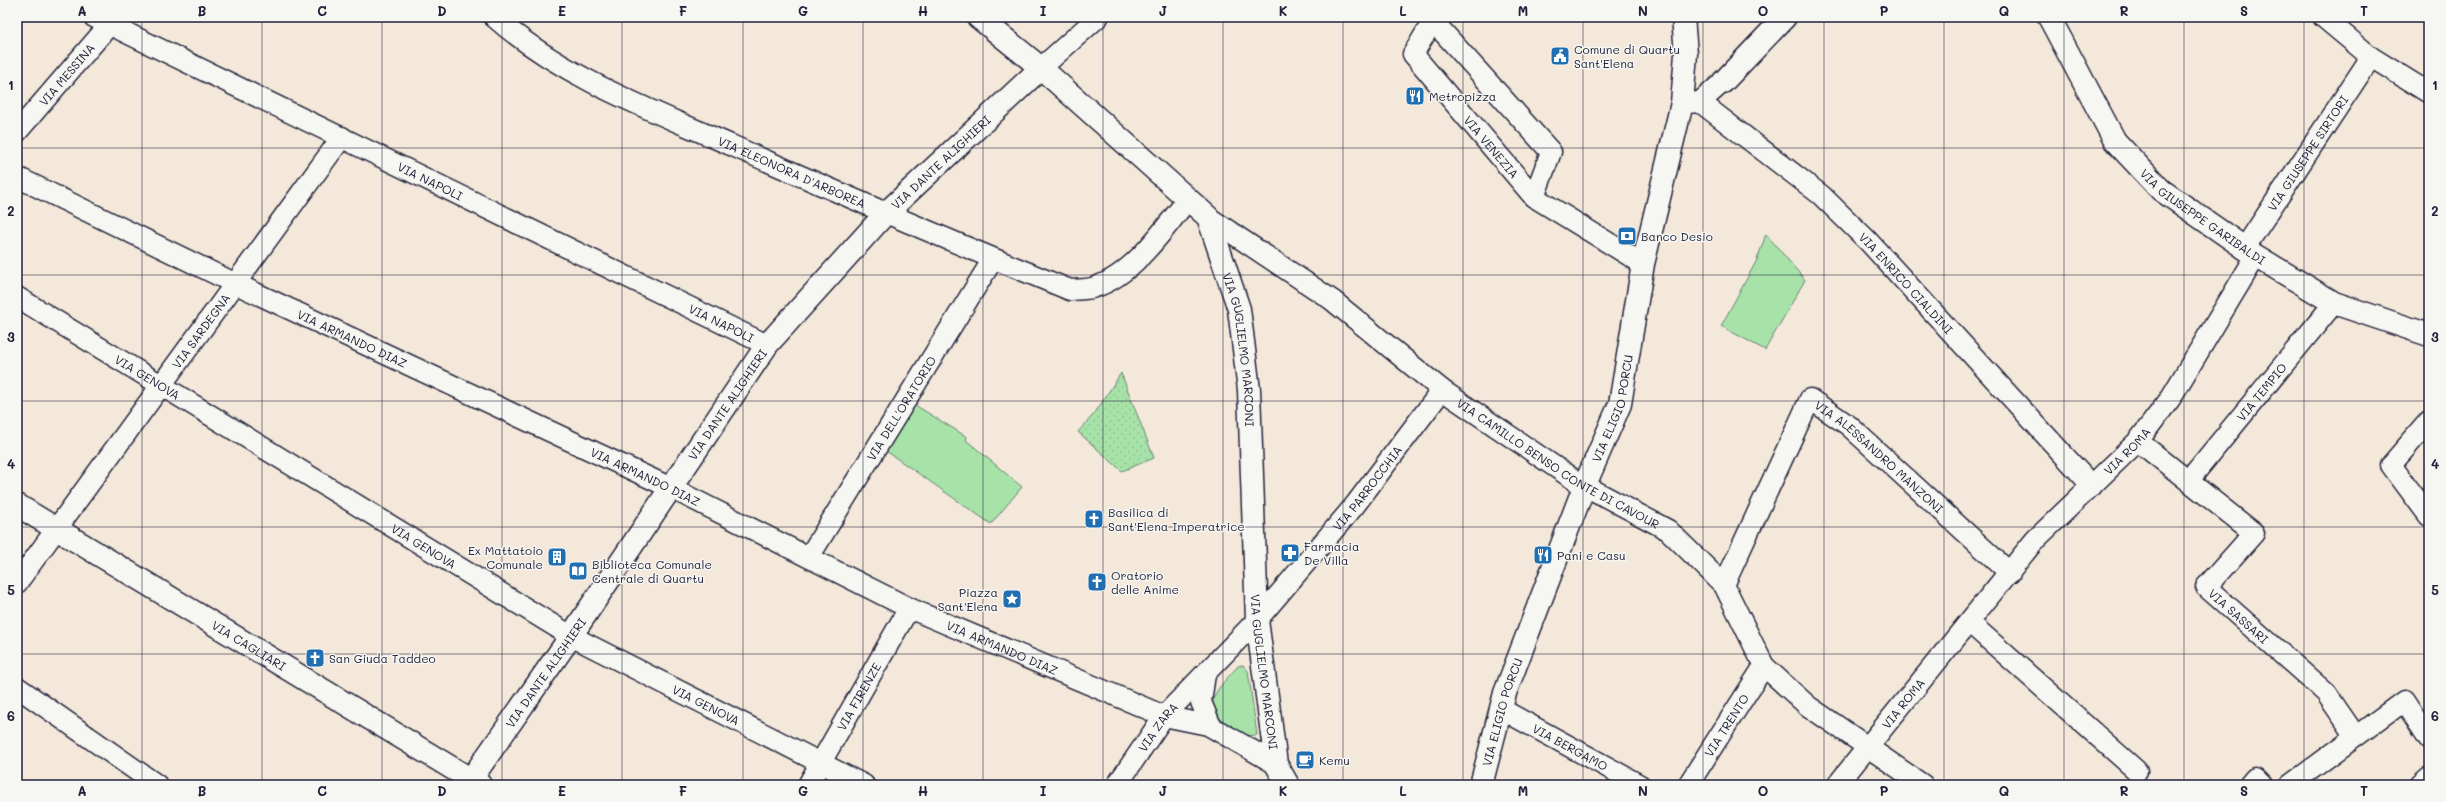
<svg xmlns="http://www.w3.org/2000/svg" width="2446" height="802" font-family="Mali,sans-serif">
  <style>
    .grass { fill: url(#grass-dots); stroke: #648272 }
    .park { fill: #a7e3a9; stroke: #648272 }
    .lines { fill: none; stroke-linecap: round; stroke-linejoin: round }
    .minor-casing { stroke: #22223b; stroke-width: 23 }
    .tertiary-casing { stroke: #22223b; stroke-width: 25 }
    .secondary-casing { stroke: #22223b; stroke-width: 25 }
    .minor { stroke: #f6f6f2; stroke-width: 20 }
    .tertiary { stroke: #f6f6f2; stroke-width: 22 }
    .secondary { stroke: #f6f6f2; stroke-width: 22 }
    .grid { fill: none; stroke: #22223b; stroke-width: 1; stroke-opacity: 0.55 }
    .labels { text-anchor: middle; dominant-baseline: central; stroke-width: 3; stroke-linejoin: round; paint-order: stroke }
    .poi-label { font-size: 12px; fill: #22223b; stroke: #f6f6f2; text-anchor: start }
    .street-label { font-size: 12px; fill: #22223b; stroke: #f6f6f2 }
    .neatline { fill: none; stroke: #22223b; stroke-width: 1.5 }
    .grid-label { font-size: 13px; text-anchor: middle; font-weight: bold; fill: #22223b }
  </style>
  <defs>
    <pattern id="grass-dots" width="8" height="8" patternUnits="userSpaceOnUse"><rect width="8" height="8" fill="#a7e3a9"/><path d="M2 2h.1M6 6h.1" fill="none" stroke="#8fc292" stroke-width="1.8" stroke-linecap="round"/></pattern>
  </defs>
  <rect width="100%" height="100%" fill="#f4e8da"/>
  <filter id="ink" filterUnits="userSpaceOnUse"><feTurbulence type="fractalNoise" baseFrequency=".025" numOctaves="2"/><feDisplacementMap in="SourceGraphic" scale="8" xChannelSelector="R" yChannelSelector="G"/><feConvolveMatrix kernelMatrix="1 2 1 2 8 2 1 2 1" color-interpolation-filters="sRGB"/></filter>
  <g filter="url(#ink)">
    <path class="grass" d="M1121 373 1154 458 1122 471 1078 432 1095 413Z"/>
    <g class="park">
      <path d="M1766 234 1805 280 1765 350 1721 326 1757 260Z"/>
      <path d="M915 405 967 437 966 440 1022 487 991 524 886 451Z"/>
      <path d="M1243 665 1248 671 1257 735 1247 736C1238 731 1221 724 1215 716 1204 698 1228 678 1238 666Z"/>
    </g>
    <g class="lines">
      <defs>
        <g id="minor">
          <path id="s1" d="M94 17 767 345"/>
          <path id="s2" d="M494 17C562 77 651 110 733 146 845 196 957 244 1070 290 1078 289 1088 290 1095 287 1133 275 1164 229 1188 199"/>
          <path id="s3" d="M1433 17V21L1413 54 1534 197 1643 264"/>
          <path d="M2323 17 2371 57 2429 93"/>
          <path d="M1433 21 1551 152 1534 197"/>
          <path d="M1041 68 1098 17"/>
          <path id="s4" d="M1700 102 1821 195 1868 241 2092 486"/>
          <path d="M1687 103 1700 102 1723 82"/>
          <path id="s5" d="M17 132 116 17"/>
          <path id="s6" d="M17 177 234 283 671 488 909 608 1164 716 1208 725 1276 764"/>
          <path id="s7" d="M1208 217 1332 300 1442 390 1576 481 1668 530 1724 585 1764 666 1808 706 1923 785"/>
          <path id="s8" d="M2244 249 2371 57"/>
          <path id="s9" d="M17 297 571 636 864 785"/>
          <path d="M2429 421 2391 465 2429 516"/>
          <path id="s10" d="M2138 441 2254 533 2206 587 2326 693 2355 735"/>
          <path id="s11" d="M2189 480 2334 303"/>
          <path id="s12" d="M809 557 993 259"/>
          <path id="s13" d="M17 583 342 137"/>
          <path id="s14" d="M1724 585 1810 399 1848 425 2010 573"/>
          <path d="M1970 623 2137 771"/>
          <path d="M1205 674 1201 702 1211 726"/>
          <path d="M17 687 157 785"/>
          <path id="s15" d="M1501 709 1640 785"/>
          <path id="s16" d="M808 785 909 608"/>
          <path id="s17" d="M1117 785 1164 716 1257 620 1355 505 1442 390"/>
          <path id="s18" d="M1688 785 1764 666"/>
          <path id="s19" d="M1837 785 2035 540 2138 441 2170 399 2256 256"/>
          <path d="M2249 785 2255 778 2262 785"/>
          <path d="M2290 785 2404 701 2429 739"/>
          <path d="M2420 785 2429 777"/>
        </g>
        <g id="tertiary">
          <path id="s20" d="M2049 17 2115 141 2161 190 2256 256 2334 303 2429 335"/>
          <path d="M1723 82 1785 17"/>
          <path id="s21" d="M17 505 480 785"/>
          <path id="s22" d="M467 785 571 636 767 345 885 214 1041 68"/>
          <path id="s23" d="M1481 785 1505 693 1584 487 1620 404 1643 264 1682 103 1686 54 1683 17"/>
        </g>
        <g id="secondary">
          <path id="s24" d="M978 17 1041 68 1208 217 1239 309 1249 390 1257 620 1276 764 1288 785"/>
        </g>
      </defs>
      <use href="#minor" class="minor-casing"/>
      <use href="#tertiary" class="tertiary-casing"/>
      <use href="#secondary" class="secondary-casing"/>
      <use href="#minor" class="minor"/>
      <use href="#tertiary" class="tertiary"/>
      <use href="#secondary" class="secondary"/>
    </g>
  </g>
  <path class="grid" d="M142 17V785M262 17V785M382 17V785M502 17V785M622 17V785M743 17V785M863 17V785M983 17V785M1103 17V785M1223 17V785M1343 17V785M1463 17V785M1583 17V785M1703 17V785M1824 17V785M1944 17V785M2064 17V785M2184 17V785M2304 17V785M17 148H2429M17 275H2429M17 401H2429M17 527H2429M17 654H2429"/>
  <defs>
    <symbol id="civic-square" viewBox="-11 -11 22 22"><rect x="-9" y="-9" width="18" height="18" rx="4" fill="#1f6fb2" stroke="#f6f6f2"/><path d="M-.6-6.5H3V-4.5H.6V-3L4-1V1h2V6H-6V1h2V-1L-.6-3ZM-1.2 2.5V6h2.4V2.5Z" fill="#fff"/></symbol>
    <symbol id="restaurant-square" viewBox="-11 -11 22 22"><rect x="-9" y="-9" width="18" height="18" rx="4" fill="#1f6fb2" stroke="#f6f6f2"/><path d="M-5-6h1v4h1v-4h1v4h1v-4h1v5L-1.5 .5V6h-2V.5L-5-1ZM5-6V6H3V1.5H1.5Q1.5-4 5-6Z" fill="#fff"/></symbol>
    <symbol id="bank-square" viewBox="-11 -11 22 22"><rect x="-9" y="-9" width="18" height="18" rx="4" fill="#1f6fb2" stroke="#f6f6f2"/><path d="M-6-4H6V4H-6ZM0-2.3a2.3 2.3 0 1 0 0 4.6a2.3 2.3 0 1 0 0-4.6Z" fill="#fff"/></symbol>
    <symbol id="church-square" viewBox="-11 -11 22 22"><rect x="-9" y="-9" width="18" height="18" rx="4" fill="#1f6fb2" stroke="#f6f6f2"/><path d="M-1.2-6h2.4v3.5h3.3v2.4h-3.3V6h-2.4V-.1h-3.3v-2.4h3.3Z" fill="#fff"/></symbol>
    <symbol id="pharmacy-square" viewBox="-11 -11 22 22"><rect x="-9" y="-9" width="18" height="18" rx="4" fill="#1f6fb2" stroke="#f6f6f2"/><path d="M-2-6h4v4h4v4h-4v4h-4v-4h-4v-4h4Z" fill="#fff"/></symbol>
    <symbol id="building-square" viewBox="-11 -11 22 22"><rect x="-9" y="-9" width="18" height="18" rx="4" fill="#1f6fb2" stroke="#f6f6f2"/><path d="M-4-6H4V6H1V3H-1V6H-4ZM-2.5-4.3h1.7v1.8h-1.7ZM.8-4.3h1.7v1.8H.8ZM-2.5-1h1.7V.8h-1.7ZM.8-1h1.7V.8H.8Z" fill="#fff"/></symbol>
    <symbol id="library-square" viewBox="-11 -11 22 22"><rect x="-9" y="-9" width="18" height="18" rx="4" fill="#1f6fb2" stroke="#f6f6f2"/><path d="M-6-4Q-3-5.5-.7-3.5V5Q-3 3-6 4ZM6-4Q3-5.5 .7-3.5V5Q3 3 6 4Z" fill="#fff"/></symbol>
    <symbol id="sight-square" viewBox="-11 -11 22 22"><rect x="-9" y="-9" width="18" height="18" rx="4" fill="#1f6fb2" stroke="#f6f6f2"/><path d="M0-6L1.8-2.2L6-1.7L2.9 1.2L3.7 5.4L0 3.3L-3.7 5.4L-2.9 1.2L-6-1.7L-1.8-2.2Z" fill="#fff"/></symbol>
    <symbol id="cafe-square" viewBox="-11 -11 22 22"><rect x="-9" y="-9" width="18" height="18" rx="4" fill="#1f6fb2" stroke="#f6f6f2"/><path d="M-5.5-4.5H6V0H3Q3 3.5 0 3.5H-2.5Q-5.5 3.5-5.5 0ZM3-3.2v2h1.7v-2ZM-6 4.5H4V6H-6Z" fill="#fff"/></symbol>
  </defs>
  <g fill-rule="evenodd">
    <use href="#civic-square" x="1549" y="45" width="22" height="22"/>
    <use href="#restaurant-square" x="1404" y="85" width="22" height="22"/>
    <use href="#bank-square" x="1616" y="225" width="22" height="22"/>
    <use href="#church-square" x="1083" y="508" width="22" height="22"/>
    <use href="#pharmacy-square" x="1279" y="542" width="22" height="22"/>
    <use href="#restaurant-square" x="1532" y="544" width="22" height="22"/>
    <use href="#building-square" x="546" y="546" width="22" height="22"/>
    <use href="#library-square" x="567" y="560" width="22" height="22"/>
    <use href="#church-square" x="1086" y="571" width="22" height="22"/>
    <use href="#sight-square" x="1001" y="588" width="22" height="22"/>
    <use href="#church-square" x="304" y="647" width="22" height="22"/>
    <use href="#cafe-square" x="1294" y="749" width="22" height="22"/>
  </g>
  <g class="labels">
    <g class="poi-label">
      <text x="1574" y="49">Comune di Quartu<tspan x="1574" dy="14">Sant'Elena</tspan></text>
      <text x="1429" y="96">Metropizza</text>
      <text x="1641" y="236">Banco Desio</text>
      <text x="1108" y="512">Basilica di<tspan x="1108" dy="14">Sant'Elena Imperatrice</tspan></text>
      <text x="1304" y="546">Farmacia<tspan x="1304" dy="14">De Villa</tspan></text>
      <text x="543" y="550" text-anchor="end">Ex Mattatoio<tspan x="543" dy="14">Comunale</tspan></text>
      <text x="1557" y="555">Pani e Casu</text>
      <text x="592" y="564">Biblioteca Comunale<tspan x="592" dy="14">Centrale di Quartu</tspan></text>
      <text x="1111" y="575">Oratorio<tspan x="1111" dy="14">delle Anime</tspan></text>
      <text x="998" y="592" text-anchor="end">Piazza<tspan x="998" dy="14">Sant'Elena</tspan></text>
      <text x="329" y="658">San Giuda Taddeo</text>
      <text x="1319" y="760">Kemu</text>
    </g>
    <g class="street-label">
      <text stroke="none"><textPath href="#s5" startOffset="76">VIA MESSINA</textPath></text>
      <text stroke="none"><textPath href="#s3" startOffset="164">VIA VENEZIA</textPath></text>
      <text stroke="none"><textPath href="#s8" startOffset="115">VIA GIUSEPPE SIRTORI</textPath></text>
      <text stroke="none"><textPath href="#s22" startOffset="785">VIA DANTE ALIGHIERI</textPath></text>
      <text stroke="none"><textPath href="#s2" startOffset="337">VIA ELEONORA D'ARBOREA</textPath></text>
      <text stroke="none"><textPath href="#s1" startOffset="374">VIA NAPOLI</textPath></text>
      <text stroke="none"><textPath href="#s20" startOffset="257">VIA GIUSEPPE GARIBALDI</textPath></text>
      <text stroke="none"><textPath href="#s4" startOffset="275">VIA ENRICO CIALDINI</textPath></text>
      <text stroke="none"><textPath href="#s1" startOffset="698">VIA NAPOLI</textPath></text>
      <text stroke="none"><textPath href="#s13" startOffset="312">VIA SARDEGNA</textPath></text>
      <text stroke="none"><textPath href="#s6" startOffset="372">VIA ARMANDO DIAZ</textPath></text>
      <text stroke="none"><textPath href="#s24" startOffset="442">VIA GUGLIELMO MARCONI</textPath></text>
      <text stroke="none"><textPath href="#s9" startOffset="153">VIA GENOVA</textPath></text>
      <text stroke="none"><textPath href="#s11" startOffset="114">VIA TEMPIO</textPath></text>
      <text stroke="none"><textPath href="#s22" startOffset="461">VIA DANTE ALIGHIERI</textPath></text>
      <text stroke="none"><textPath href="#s12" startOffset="175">VIA DELL'ORATORIO</textPath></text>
      <text stroke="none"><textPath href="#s23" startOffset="400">VIA ELIGIO PORCU</textPath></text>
      <text stroke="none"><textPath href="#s19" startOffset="443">VIA ROMA</textPath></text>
      <text stroke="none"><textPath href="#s14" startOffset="295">VIA ALESSANDRO MANZONI</textPath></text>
      <text stroke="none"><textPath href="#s7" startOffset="429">VIA CAMILLO BENSO CONTE DI CAVOUR</textPath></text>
      <text stroke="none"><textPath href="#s6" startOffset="696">VIA ARMANDO DIAZ</textPath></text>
      <text stroke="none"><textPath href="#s17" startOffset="389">VIA PARROCCHIA</textPath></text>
      <text stroke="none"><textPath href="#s9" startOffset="477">VIA GENOVA</textPath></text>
      <text stroke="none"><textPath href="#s10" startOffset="264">VIA SASSARI</textPath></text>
      <text stroke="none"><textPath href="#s21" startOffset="271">VIA CAGLIARI</textPath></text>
      <text stroke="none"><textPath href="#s6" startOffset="1092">VIA ARMANDO DIAZ</textPath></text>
      <text stroke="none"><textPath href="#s22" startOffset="137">VIA DANTE ALIGHIERI</textPath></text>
      <text stroke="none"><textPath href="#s24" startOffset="766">VIA GUGLIELMO MARCONI</textPath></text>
      <text stroke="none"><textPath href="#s16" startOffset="102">VIA FIRENZE</textPath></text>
      <text stroke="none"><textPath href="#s19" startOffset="105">VIA ROMA</textPath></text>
      <text stroke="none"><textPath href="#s9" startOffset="801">VIA GENOVA</textPath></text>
      <text stroke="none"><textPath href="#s23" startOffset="76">VIA ELIGIO PORCU</textPath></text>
      <text stroke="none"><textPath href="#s18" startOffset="71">VIA TRENTO</textPath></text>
      <text stroke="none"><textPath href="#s17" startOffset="71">VIA ZARA</textPath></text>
      <text stroke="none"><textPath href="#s15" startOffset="79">VIA BERGAMO</textPath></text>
    </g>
  </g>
  <rect width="2446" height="802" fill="none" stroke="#f6f6f2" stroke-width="44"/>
  <rect x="22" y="22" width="2402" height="758" class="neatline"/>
  <g class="grid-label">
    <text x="82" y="16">A</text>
    <text x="202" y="16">B</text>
    <text x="322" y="16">C</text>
    <text x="442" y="16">D</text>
    <text x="562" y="16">E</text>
    <text x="683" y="16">F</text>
    <text x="803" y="16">G</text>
    <text x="923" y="16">H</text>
    <text x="1043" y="16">I</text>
    <text x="1163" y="16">J</text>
    <text x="1283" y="16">K</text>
    <text x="1403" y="16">L</text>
    <text x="1523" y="16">M</text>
    <text x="1643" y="16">N</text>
    <text x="1763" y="16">O</text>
    <text x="1884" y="16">P</text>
    <text x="2004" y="16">Q</text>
    <text x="2124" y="16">R</text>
    <text x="2244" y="16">S</text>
    <text x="2364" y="16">T</text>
    <text x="11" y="90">1</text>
    <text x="2435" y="90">1</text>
    <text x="11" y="216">2</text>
    <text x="2435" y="216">2</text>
    <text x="11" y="342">3</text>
    <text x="2435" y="342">3</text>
    <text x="11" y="469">4</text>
    <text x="2435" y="469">4</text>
    <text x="11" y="595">5</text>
    <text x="2435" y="595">5</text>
    <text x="11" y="721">6</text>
    <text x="2435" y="721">6</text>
    <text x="82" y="796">A</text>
    <text x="202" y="796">B</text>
    <text x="322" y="796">C</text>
    <text x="442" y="796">D</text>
    <text x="562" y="796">E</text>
    <text x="683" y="796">F</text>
    <text x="803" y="796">G</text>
    <text x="923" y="796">H</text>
    <text x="1043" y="796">I</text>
    <text x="1163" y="796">J</text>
    <text x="1283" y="796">K</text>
    <text x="1403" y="796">L</text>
    <text x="1523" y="796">M</text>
    <text x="1643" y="796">N</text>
    <text x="1763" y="796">O</text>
    <text x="1884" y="796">P</text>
    <text x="2004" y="796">Q</text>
    <text x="2124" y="796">R</text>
    <text x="2244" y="796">S</text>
    <text x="2364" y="796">T</text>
  </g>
</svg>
